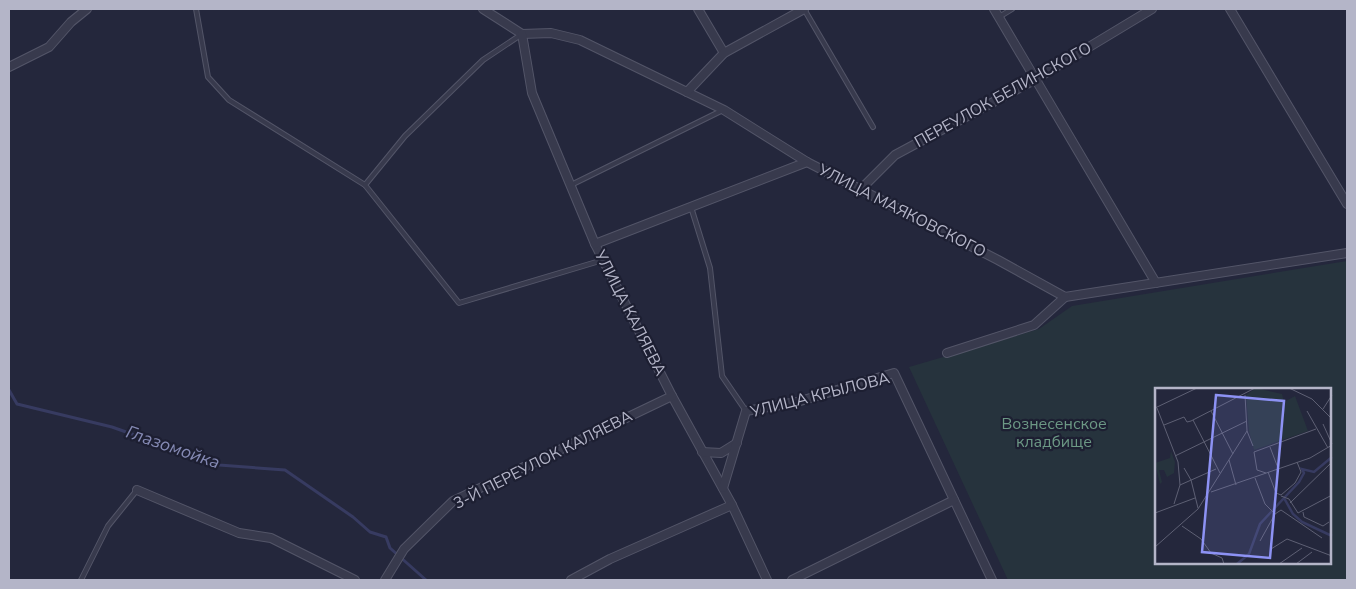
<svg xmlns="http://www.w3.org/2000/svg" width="1356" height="589" font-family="'Nunito Sans',sans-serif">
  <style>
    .green { fill: #26333d; fill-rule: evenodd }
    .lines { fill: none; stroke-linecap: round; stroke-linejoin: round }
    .stream { stroke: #373b61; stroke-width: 3 }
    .lane-casing { stroke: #535568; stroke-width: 6 }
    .street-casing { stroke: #535568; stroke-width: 10 }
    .lane { stroke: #383a4d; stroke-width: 4 }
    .street { stroke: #383a4d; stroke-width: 8 }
    .labels { text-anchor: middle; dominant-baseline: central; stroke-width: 4.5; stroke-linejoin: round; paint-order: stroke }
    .street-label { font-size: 16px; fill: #b4b5c8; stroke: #1d1f32 }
    .park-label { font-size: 16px; fill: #6c9885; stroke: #1d1f32 }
    .water-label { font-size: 18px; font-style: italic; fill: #8489b3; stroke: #1d1f32 }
    .inset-river { fill: none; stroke: #373b61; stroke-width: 2.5 }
    .inset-road { fill: none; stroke: #5e6074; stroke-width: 1 }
    .view { fill: #8d92f4; fill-opacity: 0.15; stroke: #8d92f4; stroke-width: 2.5 }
    .inset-edge { fill: none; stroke: #b4b5c8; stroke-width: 2.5 }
  </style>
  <rect width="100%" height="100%" fill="#24273c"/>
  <path class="green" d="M1347 261V580H1008L909 367 1039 329 1072 306ZM1156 389H1330V563H1156Z"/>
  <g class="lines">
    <path class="stream" d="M9 390 17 404 112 427 219 465 285 470 353 517 370 532 386 537 390 548 426 580"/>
    <defs>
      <g id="lane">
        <path d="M196 9 208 77 229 100 365 185"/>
        <path d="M804 9 873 127"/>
        <path d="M999 17 1012 9"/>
        <path d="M522 34 483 60 405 136 365 185 459 303 603 260"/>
        <path d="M571 185 723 110"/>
        <path d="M691 207 710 268 722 376 746 411"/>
        <path d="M81 580 108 526 137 490"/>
      </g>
      <g id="street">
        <path d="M483 9 522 34 551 33 580 40 724 110 807 162 998 260 1065 297 1347 253"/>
        <path d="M698 9 724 53"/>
        <path d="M994 9 1156 283"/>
        <path d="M1230 9 1347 204"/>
        <path d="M522 34 532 93 595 244 672 396 732 505 767 580"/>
        <path d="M9 67 49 47 71 22 87 9"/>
        <path d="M687 92 724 53 804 9"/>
        <path d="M861 189 895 155 1036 79 1152 9"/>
        <path d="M595 244 807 162"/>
        <path d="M947 353 1034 325 1065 297"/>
        <path d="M702 452 721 453 737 443"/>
        <path d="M723 488 746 411 797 402 894 373 992 580"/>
        <path d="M137 490 239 533 271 538 355 580"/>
        <path d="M385 580 404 549 453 501 672 396"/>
        <path d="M571 580 610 559 732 505"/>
        <path d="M792 580 954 500"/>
      </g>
    </defs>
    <use href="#lane" class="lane-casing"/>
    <use href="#street" class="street-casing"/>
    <use href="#lane" class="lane"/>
    <use href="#street" class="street"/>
  </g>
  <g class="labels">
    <g class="street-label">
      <text transform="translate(1003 95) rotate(-29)">ПЕРЕУЛОК БЕЛИНСКОГО</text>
      <text transform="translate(902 211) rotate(27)">УЛИЦА МАЯКОВСКОГО</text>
      <text transform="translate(630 313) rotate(63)">УЛИЦА КАЛЯЕВА</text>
      <text transform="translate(820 395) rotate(-14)">УЛИЦА КРЫЛОВА</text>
      <text transform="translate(543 460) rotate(-27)">3-Й ПЕРЕУЛОК КАЛЯЕВА</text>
    </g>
    <g class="park-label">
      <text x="1054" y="424">Вознесенское<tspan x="1054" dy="18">кладбище</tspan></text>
    </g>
    <g class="water-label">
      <text transform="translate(173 447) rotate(19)">Глазомойка</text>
    </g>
  </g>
  <g transform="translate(1155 388)">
    <rect width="176" height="176" fill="#24273c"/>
    <path d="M101 0 127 6 129 14 140 8 153 43 99 62 94 43 91 7ZM16 63 20 74 19 85 12 89 9 82H4L7 94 5 96 0 75 15 70Z" fill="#26333d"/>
    <path class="inset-river" d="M129 110 144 94 149 85 147 81 159 84 177 69M82 176 94 166 105 136 129 110 138 126 147 134 177 148"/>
    <path class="inset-road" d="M134 0 157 11 177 31M0 20 42 0M2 20 23 74 25 97 19 116M168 21 177 7M56 23 78 66M152 23 173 60M38 32 65 85M168 36 177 56M9 37 29 29 32 34 36 33 100 0M92 43 98 58M115 59 123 80M20 68 92 33M74 72 81 97M29 80 36 92 43 120M113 84 121 105 126 107 140 95 146 84 142 74M111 85 102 82 99 64 161 41M100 90 110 116 120 126M25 97 61 81M56 104 155 70 177 57M126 108 134 111 143 125 177 107M135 115 177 74M148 124 149 129 168 138 174 134M0 125 40 110M27 138 46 151 56 165 67 170 69 176M105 153 120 126 126 122 167 150M0 159 43 121 92 43 90 7M116 161 132 151 177 168M124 176 147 160M141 176 157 164"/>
    <path class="view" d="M61 7 129 13 115 170 47 164Z"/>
    <rect width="176" height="176" class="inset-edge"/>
  </g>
  <rect width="1356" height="589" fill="none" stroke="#b4b5c8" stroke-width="20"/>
</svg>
